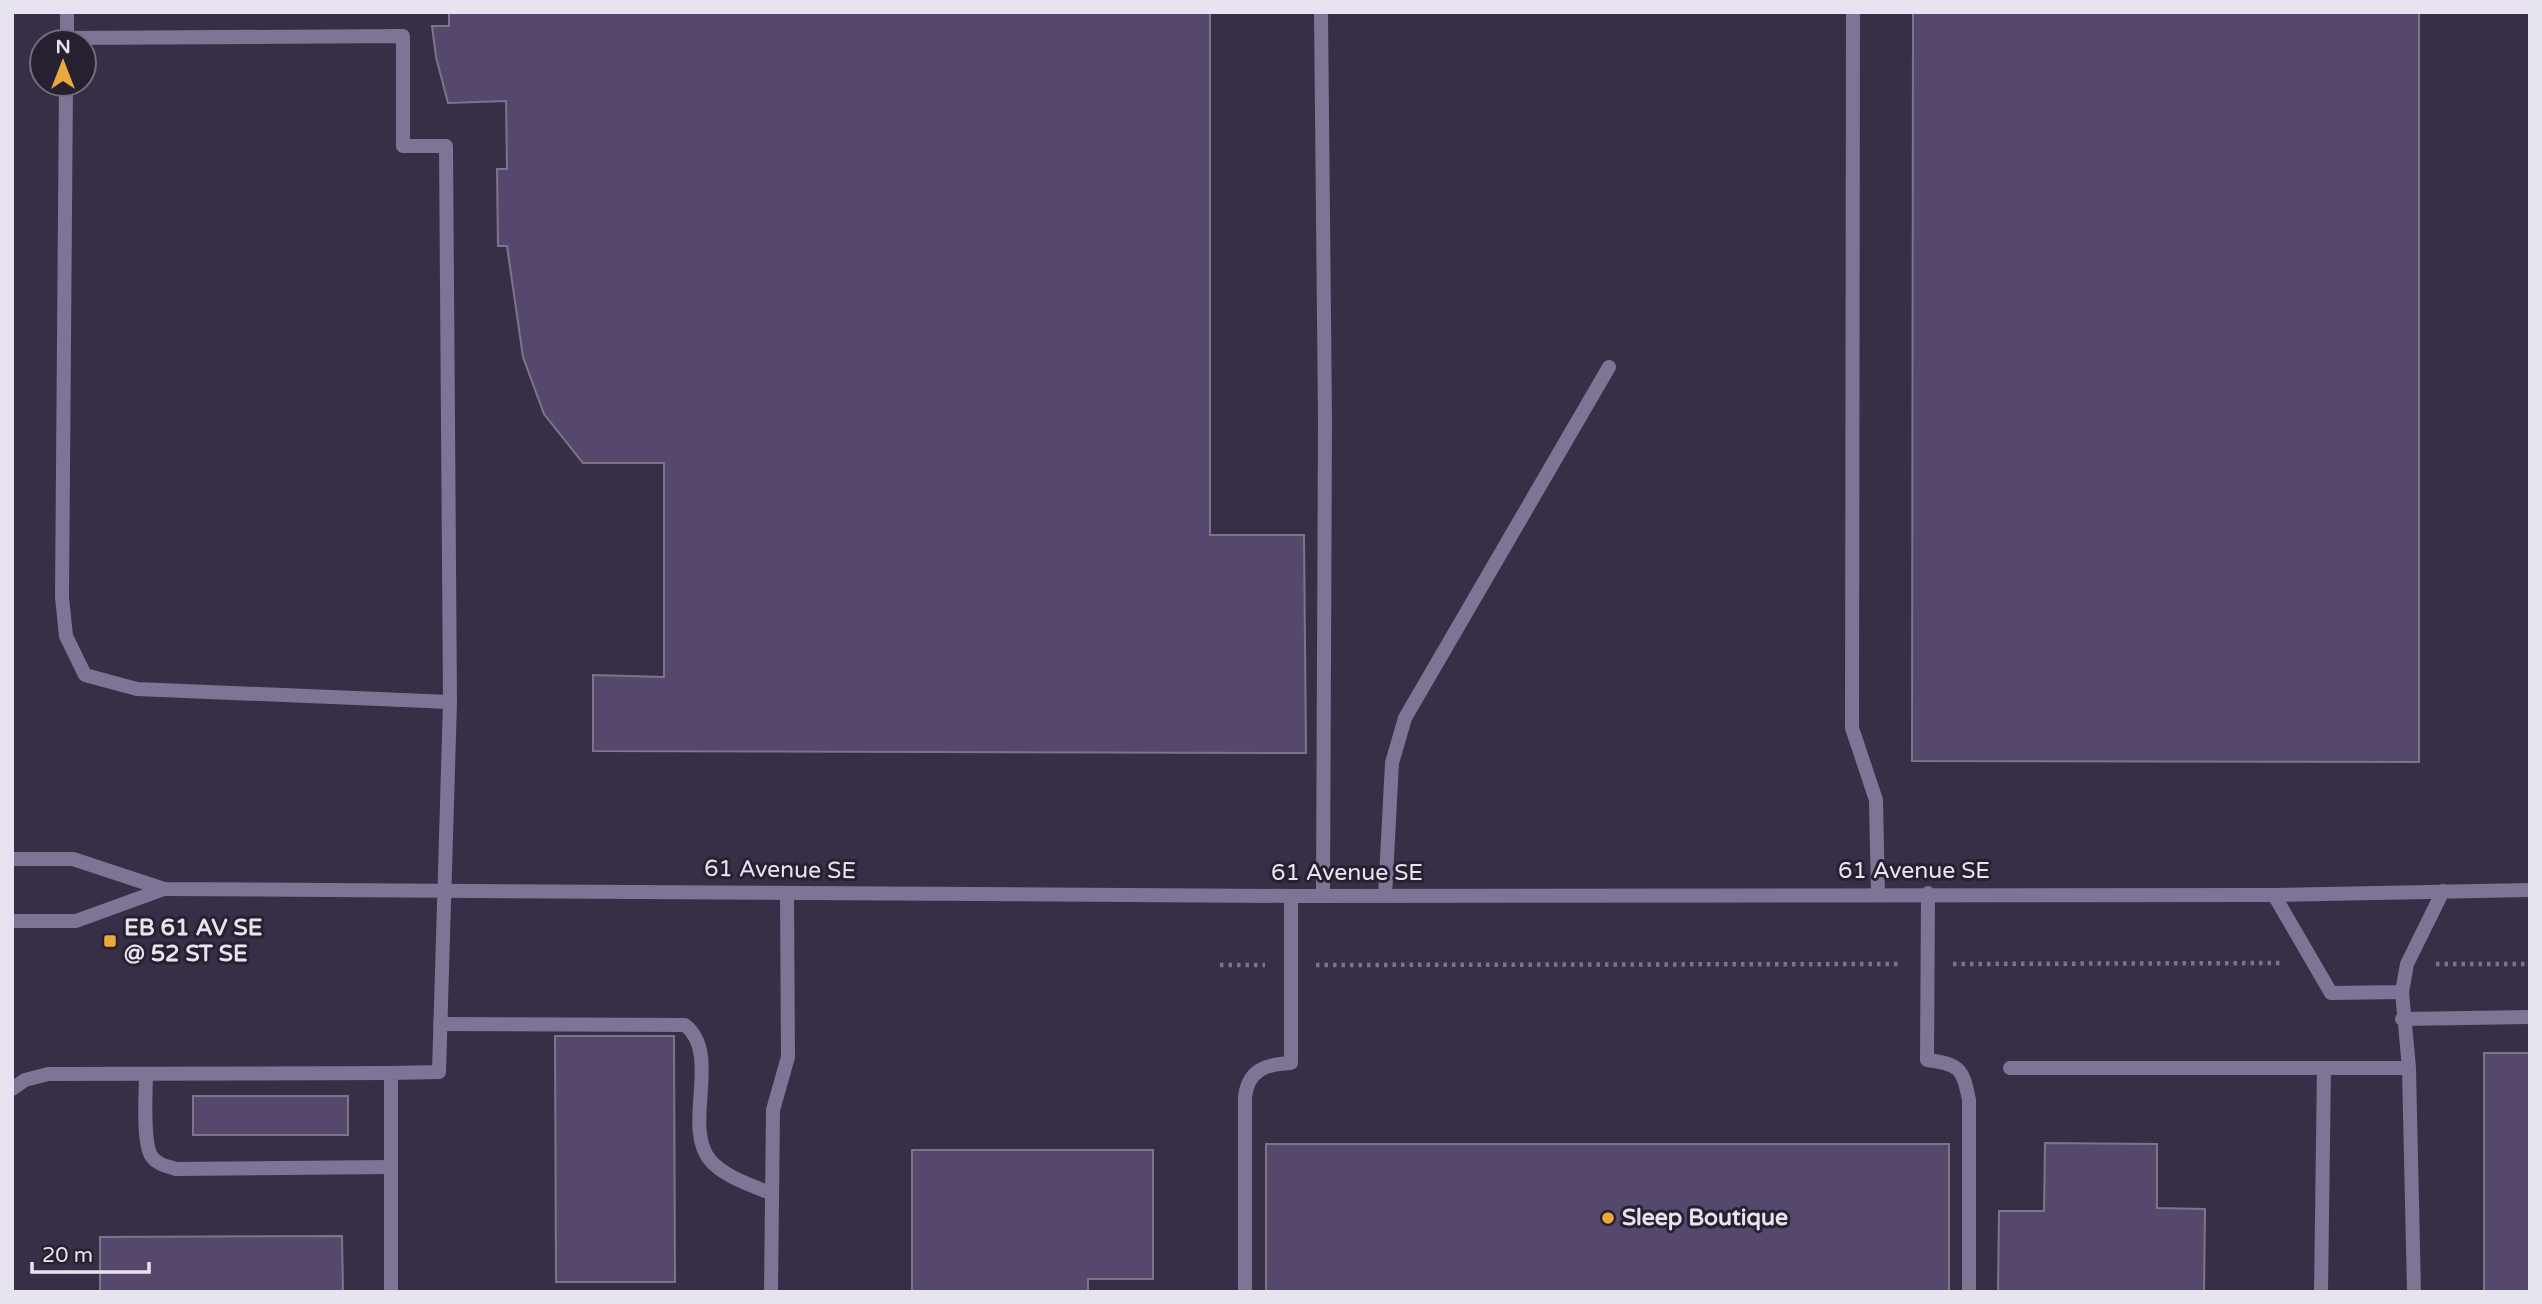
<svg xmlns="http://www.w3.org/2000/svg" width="2542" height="1304" font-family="'Varela Round',sans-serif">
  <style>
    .built { fill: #372f47; fill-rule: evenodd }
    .building { fill: #56486d; stroke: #7c758a; stroke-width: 2 }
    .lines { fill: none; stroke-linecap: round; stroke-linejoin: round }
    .path { stroke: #797483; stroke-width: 4.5; stroke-dasharray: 3.5 5; stroke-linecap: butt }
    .service { stroke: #7f7396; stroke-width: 14 }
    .tertiary { stroke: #7f7396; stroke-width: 14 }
    .poi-dot { fill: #eca93b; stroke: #262031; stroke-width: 2.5 }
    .labels { text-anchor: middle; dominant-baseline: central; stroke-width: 6; stroke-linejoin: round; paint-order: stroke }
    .street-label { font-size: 23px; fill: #e7e4f0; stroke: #262031 }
    .poi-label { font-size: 23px; font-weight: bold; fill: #e7e4f0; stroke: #262031; text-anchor: start }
  </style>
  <rect width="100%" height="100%" fill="#302a3b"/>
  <path class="built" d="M12 12H2530V1292H12ZM42 42H84V84H42Z"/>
  <g class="building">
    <path d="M449 12H1210V535H1304L1306 753 593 751V675L664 677V463H583L544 414 523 357 507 246H498L497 169H507L506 101 448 103 436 57 432 26H449Z"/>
    <path d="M1913 12H2419V762L1912 761Z"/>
    <path d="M555 1036H674L675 1282H556Z"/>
    <rect x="2484" y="1053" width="46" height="239"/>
    <rect x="193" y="1096" width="155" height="39"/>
    <path d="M2045 1143 2157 1144V1208L2205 1209 2204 1292H1998L1999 1211H2044Z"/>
    <rect x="1266" y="1144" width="683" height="148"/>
    <path d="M912 1150H1153V1279H1088V1292H912Z"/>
    <path d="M342 1236 343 1292H100V1237Z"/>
  </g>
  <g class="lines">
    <g class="path">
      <path d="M1953 964 2284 963"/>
      <path d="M2436 964H2530"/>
      <path d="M1220 965H1265"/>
      <path d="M1316 965 1902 964"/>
    </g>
    <g class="service">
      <path d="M1321 12 1325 420 1323 896"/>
      <path d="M1853 12 1852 728 1876 800 1878 894"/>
      <path d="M67 38 403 36V146H446L450 702"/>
      <path d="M67 42V12"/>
      <path d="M66 84 62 597 66 636 85 675 137 689 450 702 439 1072 391 1073V1292"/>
      <path d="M1928 893 1927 1060C1959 1064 1963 1068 1969 1100V1292"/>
      <path d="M2274 895 2331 993 2402 992 2407 964 2443 891"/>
      <path d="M1385 896 1392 763 1405 718 1609 367"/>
      <path d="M2402 1019 2530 1017"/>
      <path d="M440 1024 685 1025C722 1054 682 1126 710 1160 724 1177 752 1185 772 1194"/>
      <path d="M2010 1068H2409L2402 992"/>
      <path d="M2409 1068 2414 1292"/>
      <path d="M146 1074C146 1092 142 1143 152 1157 158 1165 167 1166 176 1169L391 1167"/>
      <path d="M12 1089 25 1080 48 1074 391 1073"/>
      <path d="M771 1292 773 1110 788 1057 787 893"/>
      <path d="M1245 1292V1097C1248 1070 1266 1064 1291 1063V896"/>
      <path d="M2321 1292 2324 1068"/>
    </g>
    <g class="tertiary">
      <path d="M12 859H73L164 889 1291 896 2274 895 2530 890"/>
      <path d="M12 921H76L164 889"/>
    </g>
  </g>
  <g class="poi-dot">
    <rect x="103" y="934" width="14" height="14" rx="3.5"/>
    <circle cx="1608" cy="1218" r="7"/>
  </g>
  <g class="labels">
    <g class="street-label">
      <text transform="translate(780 870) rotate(1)">61 Avenue SE</text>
      <text x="1914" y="871">61 Avenue SE</text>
      <text x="1347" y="873">61 Avenue SE</text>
    </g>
    <g class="poi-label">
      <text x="124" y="928">EB 61 AV SE<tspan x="124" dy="26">@ 52 ST SE</tspan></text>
      <text x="1622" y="1218">Sleep Boutique</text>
    </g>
  </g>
  <rect width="2542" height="1304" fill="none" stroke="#e7e4f0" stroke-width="28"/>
  <g transform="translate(63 63)"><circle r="33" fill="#262031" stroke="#736e7d" stroke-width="2"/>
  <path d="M0-5L12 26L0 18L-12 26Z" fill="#eca93b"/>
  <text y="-10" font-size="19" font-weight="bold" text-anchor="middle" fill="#e7e4f0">N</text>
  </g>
  <path d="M32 1262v10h117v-10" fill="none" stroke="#e7e4f0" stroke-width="3.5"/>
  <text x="42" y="1262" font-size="21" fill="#e7e4f0" stroke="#262031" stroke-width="5" paint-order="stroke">20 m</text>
</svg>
